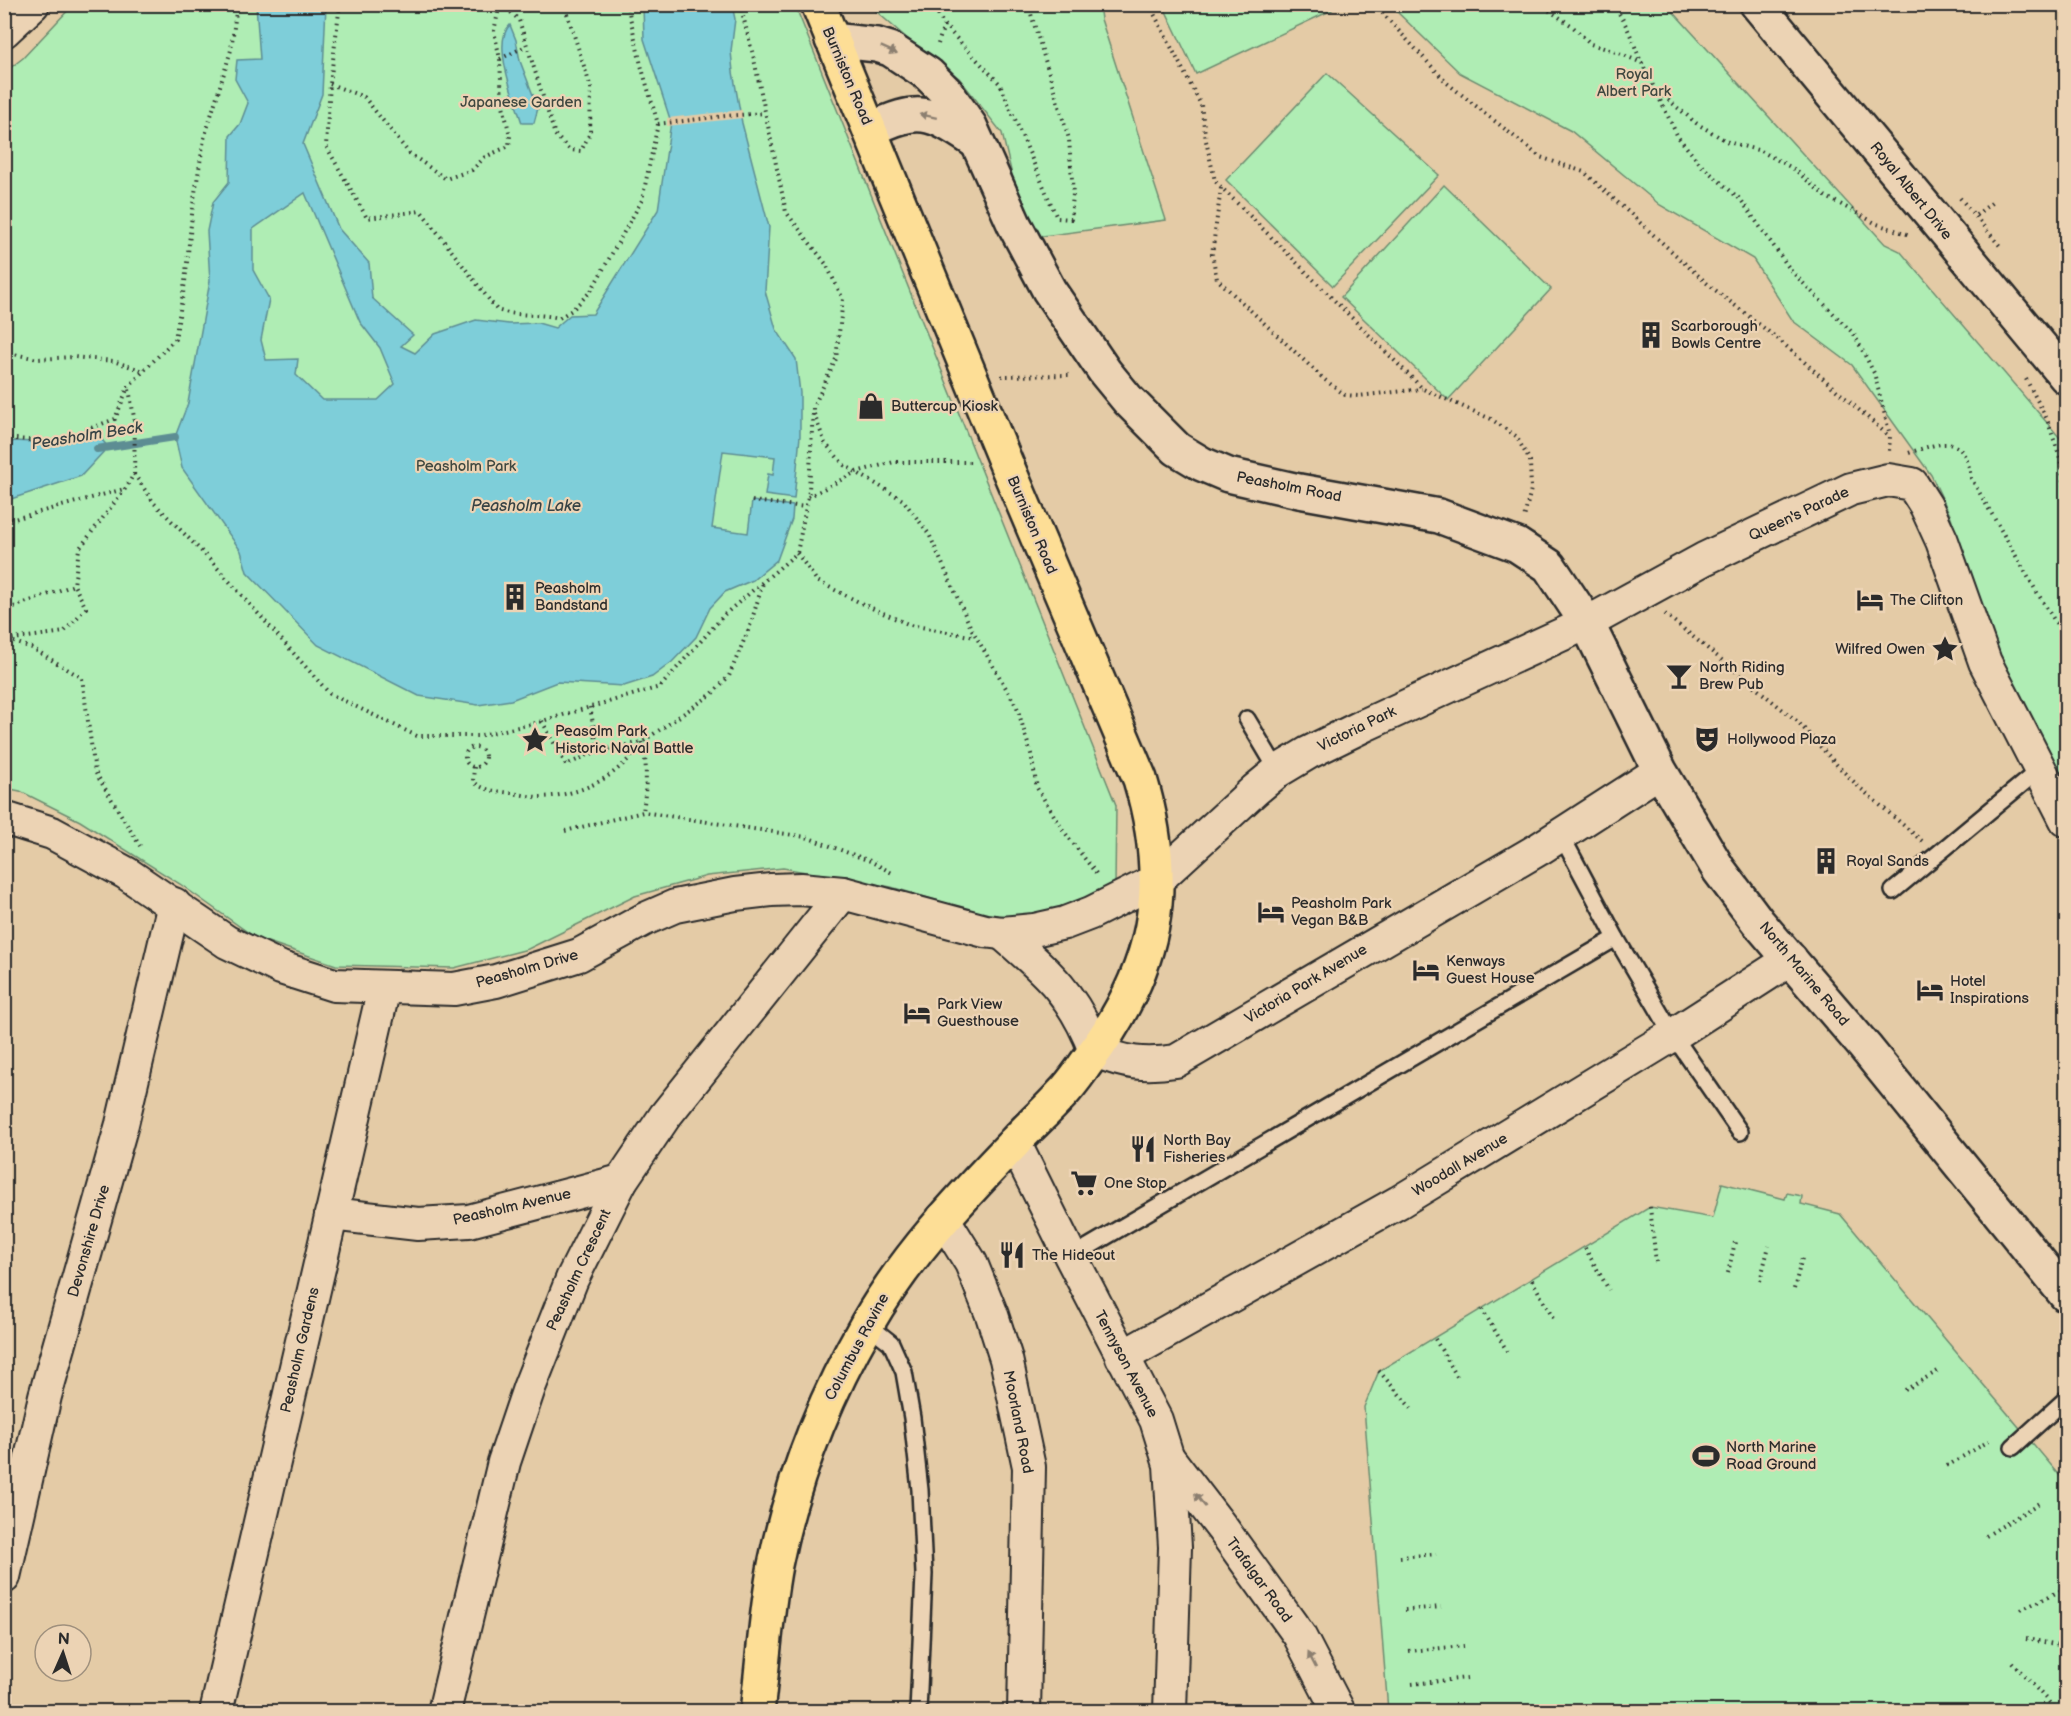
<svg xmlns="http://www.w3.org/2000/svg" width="2071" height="1716" font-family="'Balsamiq Sans',sans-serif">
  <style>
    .green { fill: #afedb4; stroke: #6d8c70; stroke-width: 1.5 }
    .water { fill: #7eced9; stroke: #5d8d93; stroke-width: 1.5; fill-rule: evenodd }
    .pier { fill: #e4cba6 }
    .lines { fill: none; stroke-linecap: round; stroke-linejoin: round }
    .stream { stroke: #5d8d93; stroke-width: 8 }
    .lane-casing { stroke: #2b2b2b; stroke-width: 20 }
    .street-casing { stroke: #2b2b2b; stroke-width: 36 }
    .secondary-casing { stroke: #2b2b2b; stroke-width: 38 }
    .primary-casing { stroke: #2b2b2b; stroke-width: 38 }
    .path { stroke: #2b2b2b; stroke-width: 4; stroke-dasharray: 1.5 4.5; stroke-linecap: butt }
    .lane { stroke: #ecd3b4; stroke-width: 15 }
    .street { stroke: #ecd3b4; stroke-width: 32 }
    .secondary { stroke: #ecd3b4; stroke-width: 33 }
    .primary { stroke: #fdde96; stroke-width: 33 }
    .oneway { fill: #8c7f70 }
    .labels { text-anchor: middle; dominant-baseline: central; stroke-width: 4.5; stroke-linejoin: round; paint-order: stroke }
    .park-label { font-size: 15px; fill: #3f4840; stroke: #ecd3b4 }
    .street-label { font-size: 15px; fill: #2b2b2b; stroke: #ecd3b4 }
    .poi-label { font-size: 15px; fill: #2b2b2b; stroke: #ecd3b4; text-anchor: start }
    .water-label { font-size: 16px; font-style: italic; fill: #374345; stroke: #ecd3b4 }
  </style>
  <rect width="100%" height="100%" fill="#e4cba6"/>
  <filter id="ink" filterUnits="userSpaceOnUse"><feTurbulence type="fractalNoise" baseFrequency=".0167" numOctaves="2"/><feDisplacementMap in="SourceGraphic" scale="12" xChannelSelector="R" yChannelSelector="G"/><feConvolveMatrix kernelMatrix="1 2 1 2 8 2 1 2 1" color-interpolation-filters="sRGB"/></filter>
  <g filter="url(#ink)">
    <g class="green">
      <path d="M73 5H795L1116 805 1115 886 1017 924 891 887 783 868 707 876 635 896 528 949 454 968 336 965 256 938 180 884 80 821 20 791 5 788V72L23 58Z"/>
      <path d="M869 5H1099L1101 19 1166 220 1027 238 1002 133 959 78 910 41Z"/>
      <path d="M1330 5 1332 10 1196 74 1163 5Z"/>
      <path d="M1390 5H1667L1885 244 1900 251 2066 445V811L1994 661 1951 517 1931 475 1852 365 1793 321 1753 259 1660 205 1571 131 1460 73Z"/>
      <path d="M1327 73 1439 175 1333 286 1226 180Z"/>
      <path d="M1444 185 1551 289 1448 400 1341 297Z"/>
      <path d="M1722 1183 1785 1199 1787 1193 1802 1196 1801 1204 1840 1214 2066 1483V1711H1388L1364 1407 1379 1371 1650 1207 1713 1218Z"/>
    </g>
    <g class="water">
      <path d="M256 5H326L322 94 303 144 339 229 369 263 372 298 413 335 401 346 415 353 435 334 476 320 509 324 538 323 555 328 570 315 593 314 658 210 671 122 644 39 643 5H732L735 19 731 51 733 72 742 123 769 227 765 291 776 329 796 359 800 393V436L794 499 765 495 768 474 773 475 775 457 723 451 712 528 748 533 752 501 793 506 792 519 777 560 753 580 725 592 710 608 696 637 672 662 652 677 624 686 557 682 511 700 478 705 419 696 318 645 247 572 241 551 182 468 175 437 188 403 210 281 207 231 213 202 229 182 230 136 240 124 248 103 235 79 237 60 260 59ZM305 193 360 322 380 348 395 384 378 400H322L296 375 298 359 266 360 261 340 269 299 253 270V229Z"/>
      <path d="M510 25 516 40 520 61 538 108 534 123H522C515 100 491 43 510 25Z"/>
      <path d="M93 429 108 447 81 476 5 501V444L15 441 50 443Z"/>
    </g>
    <path class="pier" d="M742 110 743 118 667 126V118Z"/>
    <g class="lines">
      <path class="stream" d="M97 449 175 437"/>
      <defs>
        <g id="lane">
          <path d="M1247 719 1278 771"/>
          <path d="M1561 835 1616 938 1673 1035 1740 1132"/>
          <path d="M1893 891 2039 770"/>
          <path d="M1071 1257 1616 938"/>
          <path d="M867 1324 891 1343 904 1372 912 1418 920 1490 924 1574 918 1712"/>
          <path d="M2013 1447 2066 1399"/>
        </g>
        <g id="street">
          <path d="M4 31 33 4"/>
          <path d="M4 818 52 833 126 873 227 942 281 968 334 985 454 989 496 981 579 955 645 919 675 906 735 894 771 890 801 889 843 893 985 931 1002 933 1034 930 1065 923 1091 913 1157 880 1255 790 1278 771 1308 753 1365 725 1587 623 1704 559 1851 489 1888 480 1912 484 1926 506 1942 541 1985 662 2066 820"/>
          <path d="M1002 933C1046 971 1074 994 1095 1051 1125 1063 1144 1066 1176 1061L1539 849 1660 771"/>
          <path d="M1014 1142 1071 1257 1156 1420 1170 1465 1175 1547 1170 1712"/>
          <path d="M331 1214 418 1224 469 1221 621 1181"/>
          <path d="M943 1218 971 1263 992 1315 1006 1359 1029 1467 1024 1712"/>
          <path d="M1122 1357 1399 1202 1673 1035 1791 959"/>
          <path d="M1169 1459 1222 1528 1299 1635 1339 1712"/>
          <path d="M4 1577 45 1396 122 1124 174 904"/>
          <path d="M216 1712 384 988"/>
          <path d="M444 1712 504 1462 529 1388 572 1279 621 1181 665 1116 843 893"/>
        </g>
        <g id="secondary">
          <path d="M1757 4 2066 377"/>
          <path d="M832 40 877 45 890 49 928 74 947 93 970 126 1014 224 1049 290 1105 372 1128 400 1177 449 1202 464 1228 475 1299 491 1439 516 1517 545 1549 566 1587 623 1660 771 1719 870 1758 922 1865 1047 2066 1295"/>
          <path d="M870 130C919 106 930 111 975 141"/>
        </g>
        <path id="primary" d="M757 1712C763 1663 766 1613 775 1565 792 1480 824 1399 867 1324 906 1256 959 1200 1013 1144 1028 1127 1046 1112 1061 1095 1071 1085 1079 1073 1087 1062 1156 971 1173 888 1140 779L1005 461 818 4"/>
      </defs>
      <use href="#lane" class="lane-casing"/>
      <use href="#street" class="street-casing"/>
      <use href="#secondary" class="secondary-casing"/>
      <use href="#primary" class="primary-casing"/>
      <g class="path">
        <path d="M340 4 330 84 326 146 367 218 421 211 497 310C518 317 538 313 559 318L572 310 591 291 642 200 658 124 641 65 627 4"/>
        <path d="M502 4 519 20 555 135 570 150 581 151 590 133 591 88 564 4"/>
        <path d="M932 4 944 25 1000 84 1057 218 1071 219 1073 194 1069 139 1028 4"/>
        <path d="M1149 4 1201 105 1206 141 1215 181 1423 389 1491 419 1516 436 1530 461 1531 489 1524 518"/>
        <path d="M1374 4 1447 83 1540 157 1584 172 1710 286 1778 339 1890 437 1889 452"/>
        <path d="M1539 4 1571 25 1591 44 1619 53 1642 63 1678 137 1702 166 1741 200 1792 272 1854 334 1874 373 1890 435"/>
        <path d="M1612 4C1626 20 1633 42 1641 62"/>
        <path d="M938 44 944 25"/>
        <path d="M500 59 526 46"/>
        <path d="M330 84 364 97 409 153 446 179 472 170 485 157 509 146 510 136 502 101 500 59 494 31 500 4"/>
        <path d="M1659 92 1696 123 1728 142 1761 151 1794 169 1825 196 1877 224 1910 235"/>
        <path d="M658 124 725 116 765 113"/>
        <path d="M1221 188 1212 254 1217 279 1325 380 1345 395 1358 396 1422 389"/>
        <path d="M1960 198 2000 246"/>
        <path d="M1976 215 1994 201"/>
        <path d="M4 352 38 359 74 357 113 361 144 371"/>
        <path d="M1001 376 1071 375"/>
        <path d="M2026 379 2047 419 2060 458 2066 495"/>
        <path d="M814 414 825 443 844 465 903 500 929 534 971 628 1017 707 1031 754 1037 788 1063 830 1098 876"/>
        <path d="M4 438 54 442 115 419 128 387 175 339 185 282 193 205 204 139 231 50 237 4"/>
        <path d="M1909 453C1943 441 1965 434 1971 478L2035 589 2066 639"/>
        <path d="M134 474 154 503 213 563 330 694 417 736H477L532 724 660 687 725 614 797 553 809 491 813 408 836 359 843 299 826 264 786 212 754 59 740 4"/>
        <path d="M808 497 856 472 894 462H973"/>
        <path d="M752 501 806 507"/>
        <path d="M4 519H14L124 489"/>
        <path d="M797 553 817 581 865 605 910 625 975 637"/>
        <path d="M2066 574V587"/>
        <path d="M4 613 8 609 74 585"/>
        <path d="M1665 614 1798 722 1837 765 1860 788 1922 841"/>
        <path d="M6 640 64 632 86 608 74 585 79 549 125 489 134 474 135 423 129 389"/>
        <path d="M8 640 32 648 82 678 95 772 140 846"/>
        <path d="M590 707 598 751"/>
        <path d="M542 721 566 765 598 751 642 742 712 694 729 676 750 626 763 583"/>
        <path d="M642 742C648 765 646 789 643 812"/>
        <circle cx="475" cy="757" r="10"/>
        <path d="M474 767 473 781C483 791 497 791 511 793 520 794 530 797 539 797 581 796 618 777 642 743"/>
        <path d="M565 831 643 812 806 837 870 861 894 874"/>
        <path d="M1650 1207 1656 1262"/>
        <path d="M1585 1248 1609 1290"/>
        <path d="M1728 1273 1735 1242"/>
        <path d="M1532 1280 1555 1322"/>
        <path d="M1760 1281 1769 1246"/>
        <path d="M1794 1289 1802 1258"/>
        <path d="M1482 1309 1507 1351"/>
        <path d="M1435 1339 1459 1380"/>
        <path d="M1379 1371 1412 1409"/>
        <path d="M1905 1390 1938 1371"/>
        <path d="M1947 1466 1989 1441"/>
        <path d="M1986 1536 2039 1503"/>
        <path d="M1400 1557 1436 1554"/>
        <path d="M1405 1610 1441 1607"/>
        <path d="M2021 1610 2066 1588"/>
        <path d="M2026 1639 2066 1646"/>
        <path d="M1409 1651 1464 1646"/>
        <path d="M2012 1662 2058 1712"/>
        <path d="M1412 1684 1467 1678"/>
        <path d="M1960 1710 1961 1712"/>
      </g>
      <use href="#lane" class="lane"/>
      <use href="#street" class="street"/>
      <use href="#secondary" class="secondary"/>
      <use href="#primary" class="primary"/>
    </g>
    <defs><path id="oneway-solid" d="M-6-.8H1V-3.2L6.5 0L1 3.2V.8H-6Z" transform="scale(1.5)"/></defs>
    <g class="oneway">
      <use href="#oneway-solid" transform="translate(889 50) rotate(24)"/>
      <use href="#oneway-solid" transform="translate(928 116) rotate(-168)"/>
      <use href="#oneway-solid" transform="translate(1200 1500) rotate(-128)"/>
      <use href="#oneway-solid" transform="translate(1312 1660) rotate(-117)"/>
    </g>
  </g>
  <defs>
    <symbol id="building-bare" viewBox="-9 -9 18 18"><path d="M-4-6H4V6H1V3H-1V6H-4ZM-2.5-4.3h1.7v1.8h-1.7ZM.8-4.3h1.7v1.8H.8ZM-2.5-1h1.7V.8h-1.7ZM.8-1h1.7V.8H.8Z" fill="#2b2b2b" stroke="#ecd3b4" stroke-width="2.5" paint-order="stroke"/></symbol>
    <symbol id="shop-bare" viewBox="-9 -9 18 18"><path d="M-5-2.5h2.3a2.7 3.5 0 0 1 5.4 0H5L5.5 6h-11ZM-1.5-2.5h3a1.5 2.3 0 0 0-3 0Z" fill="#2b2b2b" stroke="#ecd3b4" stroke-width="2.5" paint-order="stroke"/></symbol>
    <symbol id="hotel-bare" viewBox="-9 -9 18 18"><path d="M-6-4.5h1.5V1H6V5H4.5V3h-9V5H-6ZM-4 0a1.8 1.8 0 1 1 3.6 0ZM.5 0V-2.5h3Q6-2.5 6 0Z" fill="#2b2b2b" stroke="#ecd3b4" stroke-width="2.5" paint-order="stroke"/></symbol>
    <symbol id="sight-bare" viewBox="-9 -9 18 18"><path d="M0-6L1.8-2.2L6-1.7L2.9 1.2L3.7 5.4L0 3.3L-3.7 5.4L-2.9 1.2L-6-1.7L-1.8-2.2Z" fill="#2b2b2b" stroke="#ecd3b4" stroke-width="2.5" paint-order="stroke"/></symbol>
    <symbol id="bar-bare" viewBox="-9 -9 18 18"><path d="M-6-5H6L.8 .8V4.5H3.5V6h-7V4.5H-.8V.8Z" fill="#2b2b2b" stroke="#ecd3b4" stroke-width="2.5" paint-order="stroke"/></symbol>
    <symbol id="theatre-bare" viewBox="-9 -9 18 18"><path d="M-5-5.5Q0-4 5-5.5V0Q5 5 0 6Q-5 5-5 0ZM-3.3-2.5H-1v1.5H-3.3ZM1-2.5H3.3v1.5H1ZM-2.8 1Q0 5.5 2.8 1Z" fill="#2b2b2b" stroke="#ecd3b4" stroke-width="2.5" paint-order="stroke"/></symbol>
    <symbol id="restaurant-bare" viewBox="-9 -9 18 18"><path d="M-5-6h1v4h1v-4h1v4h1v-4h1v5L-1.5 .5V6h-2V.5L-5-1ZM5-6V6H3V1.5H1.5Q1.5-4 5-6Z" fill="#2b2b2b" stroke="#ecd3b4" stroke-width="2.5" paint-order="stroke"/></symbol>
    <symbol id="supermarket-bare" viewBox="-9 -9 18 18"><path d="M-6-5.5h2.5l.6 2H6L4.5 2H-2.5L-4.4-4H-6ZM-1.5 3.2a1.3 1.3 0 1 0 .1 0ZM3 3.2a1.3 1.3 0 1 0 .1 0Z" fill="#2b2b2b" stroke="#ecd3b4" stroke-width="2.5" paint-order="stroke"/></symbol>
    <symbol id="stadium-bare" viewBox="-9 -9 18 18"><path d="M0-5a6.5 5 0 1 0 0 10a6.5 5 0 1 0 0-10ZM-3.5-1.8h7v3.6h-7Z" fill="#2b2b2b" stroke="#ecd3b4" stroke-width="2.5" paint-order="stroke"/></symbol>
  </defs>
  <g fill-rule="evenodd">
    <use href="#building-bare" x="1632" y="316" width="38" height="38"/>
    <use href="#shop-bare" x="852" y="387" width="38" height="38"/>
    <use href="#building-bare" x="496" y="578" width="38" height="38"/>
    <use href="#hotel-bare" x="1851" y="581" width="38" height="38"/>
    <use href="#sight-bare" x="1926" y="630" width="38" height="38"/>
    <use href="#bar-bare" x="1660" y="657" width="38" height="38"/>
    <use href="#theatre-bare" x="1688" y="720" width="38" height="38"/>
    <use href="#sight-bare" x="516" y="721" width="38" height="38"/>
    <use href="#building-bare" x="1807" y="842" width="38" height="38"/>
    <use href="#hotel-bare" x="1252" y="893" width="38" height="38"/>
    <use href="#hotel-bare" x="1407" y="951" width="38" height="38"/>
    <use href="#hotel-bare" x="1911" y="971" width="38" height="38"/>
    <use href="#hotel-bare" x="898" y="994" width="38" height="38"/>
    <use href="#restaurant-bare" x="1124" y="1130" width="38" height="38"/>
    <use href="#supermarket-bare" x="1065" y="1164" width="38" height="38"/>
    <use href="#restaurant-bare" x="993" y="1236" width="38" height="38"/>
    <use href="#stadium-bare" x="1687" y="1437" width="38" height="38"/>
  </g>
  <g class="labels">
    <g class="park-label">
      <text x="1634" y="74">Royal<tspan x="1634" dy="17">Albert Park</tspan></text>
      <text x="521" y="102">Japanese Garden</text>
      <text x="466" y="466">Peasholm Park</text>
    </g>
    <g class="street-label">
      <text transform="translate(847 76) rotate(67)">Burniston Road</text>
      <text transform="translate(1911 191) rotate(51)">Royal Albert Drive</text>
      <text transform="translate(1289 487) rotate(11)">Peasholm Road</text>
      <text transform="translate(1799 514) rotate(-25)">Queen's Parade</text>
      <text transform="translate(1032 525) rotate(67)">Burniston Road</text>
      <text transform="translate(1357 729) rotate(-26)">Victoria Park</text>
      <text transform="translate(527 969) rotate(-16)">Peasholm Drive</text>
      <text transform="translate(1804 974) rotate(50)">North Marine Road</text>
      <text transform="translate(1306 984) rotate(-31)">Victoria Park Avenue</text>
      <text transform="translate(1460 1165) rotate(-31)">Woodall Avenue</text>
      <text transform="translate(512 1207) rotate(-13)">Peasholm Avenue</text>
      <text transform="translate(89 1241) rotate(-74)">Devonshire Drive</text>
      <text transform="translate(579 1270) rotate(-65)">Peasholm Crescent</text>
      <text transform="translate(857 1347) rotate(-62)">Columbus Ravine</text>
      <text transform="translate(300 1350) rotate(-77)">Peasholm Gardens</text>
      <text transform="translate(1126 1364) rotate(62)">Tennyson Avenue</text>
      <text transform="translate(1018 1422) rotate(79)">Moorland Road</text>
      <text transform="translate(1259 1580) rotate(54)">Trafalgar Road</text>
    </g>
    <g class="poi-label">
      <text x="1671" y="326">Scarborough<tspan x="1671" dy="17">Bowls Centre</tspan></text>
      <text x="891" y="406">Buttercup Kiosk</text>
      <text x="535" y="588">Peasholm<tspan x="535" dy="17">Bandstand</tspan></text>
      <text x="1890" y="600">The Clifton</text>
      <text x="1925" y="649" text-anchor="end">Wilfred Owen</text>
      <text x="1699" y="667">North Riding<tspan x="1699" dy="17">Brew Pub</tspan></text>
      <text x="555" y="731">Peasolm Park<tspan x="555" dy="17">Historic Naval Battle</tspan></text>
      <text x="1727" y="739">Hollywood Plaza</text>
      <text x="1846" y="861">Royal Sands</text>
      <text x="1291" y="903">Peasholm Park<tspan x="1291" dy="17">Vegan B&amp;B</tspan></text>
      <text x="1446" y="961">Kenways<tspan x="1446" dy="17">Guest House</tspan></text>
      <text x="1950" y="981">Hotel<tspan x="1950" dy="17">Inspirations</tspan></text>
      <text x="937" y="1004">Park View<tspan x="937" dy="17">Guesthouse</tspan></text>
      <text x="1163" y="1140">North Bay<tspan x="1163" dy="17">Fisheries</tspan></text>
      <text x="1104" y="1183">One Stop</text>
      <text x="1032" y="1255">The Hideout</text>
      <text x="1726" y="1447">North Marine<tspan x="1726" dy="17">Road Ground</tspan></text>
    </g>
    <g class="water-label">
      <text transform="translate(87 436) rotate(-9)">Peasholm Beck</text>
      <text x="526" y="506">Peasholm Lake</text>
    </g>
  </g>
  <rect width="2071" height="1716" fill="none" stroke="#ecd3b4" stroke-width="24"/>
  <rect x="12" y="12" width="2047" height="1692" fill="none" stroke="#2b2b2b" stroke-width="2" filter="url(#ink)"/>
  <g transform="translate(63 1653) rotate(3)"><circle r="28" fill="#ecd3b4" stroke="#9f907d" stroke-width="1.5"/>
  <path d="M0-4.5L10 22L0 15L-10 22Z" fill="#2b2b2b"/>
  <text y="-9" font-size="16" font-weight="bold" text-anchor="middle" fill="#2b2b2b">N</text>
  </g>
</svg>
